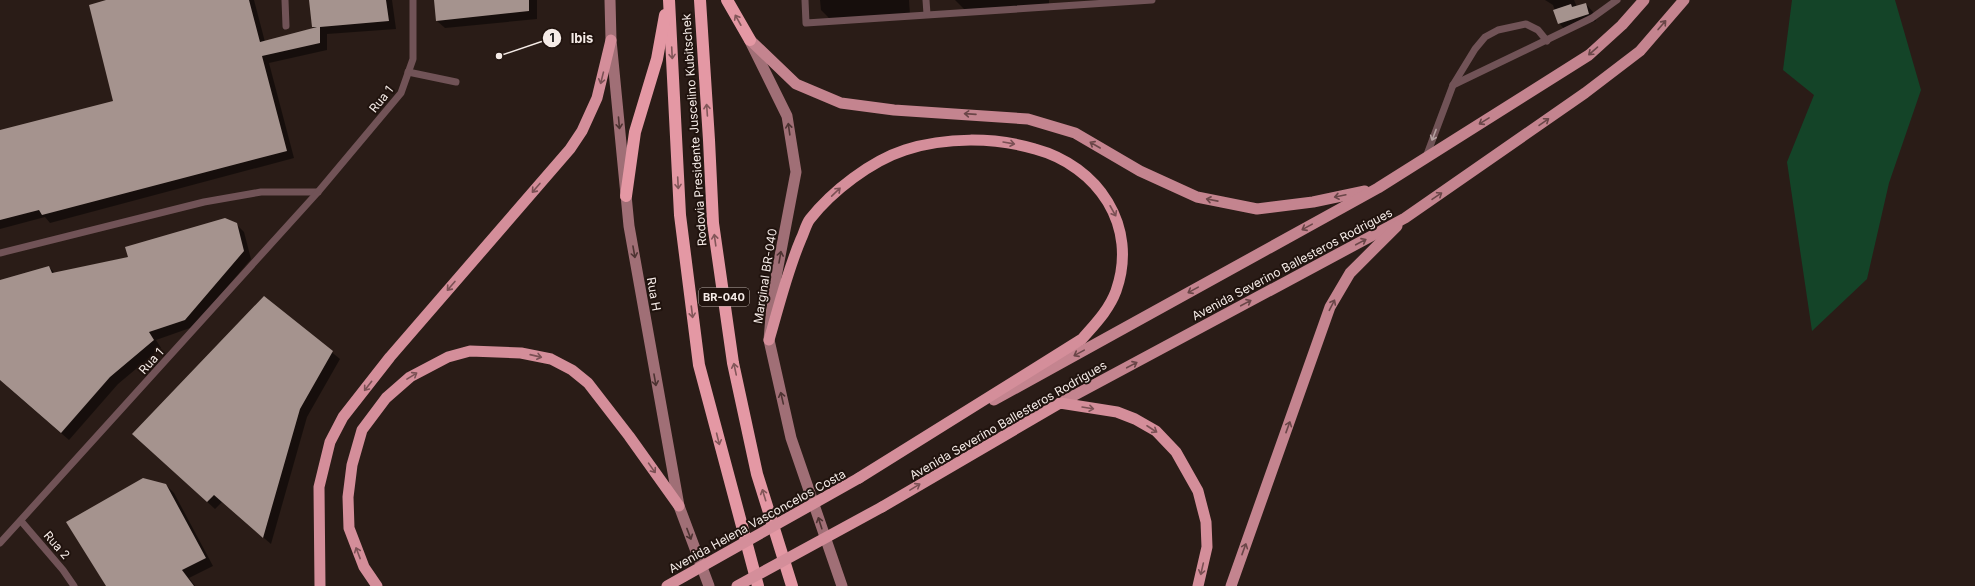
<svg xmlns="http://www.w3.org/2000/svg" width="1975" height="586" font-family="Inter,sans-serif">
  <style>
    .green { fill: #144428 }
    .shadow { fill: #0007 }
    .building { fill: #a5938e }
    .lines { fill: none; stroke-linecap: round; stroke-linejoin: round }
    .service { stroke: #715357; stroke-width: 7 }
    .secondary { stroke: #a06f76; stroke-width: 11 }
    .primary { stroke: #c4848f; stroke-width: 11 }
    .trunk { stroke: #d48e9a; stroke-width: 11 }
    .motorway { stroke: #e498a4; stroke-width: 12 }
    .trunk-bridge { stroke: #d48e9a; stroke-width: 11 }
    .oneway { stroke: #825659 }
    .oneway2 { stroke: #6a4648 }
    .oneway3 { stroke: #7a5054 }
    .oneway4 { stroke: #4d3332 }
    .oneway5 { stroke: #b39f9f }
    .labels { text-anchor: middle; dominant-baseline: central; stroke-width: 4; stroke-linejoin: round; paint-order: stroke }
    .shield { fill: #20130e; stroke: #b5aaa6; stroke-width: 1 }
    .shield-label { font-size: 11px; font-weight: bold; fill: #f5ebe7 }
    .street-label { font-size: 12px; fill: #f5ebe7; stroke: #20130e }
    .leader { fill: none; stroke: #f5ebe7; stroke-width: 1.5 }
    .callout-dot { fill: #f5ebe7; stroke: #20130e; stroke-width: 1.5 }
    .mark-label { font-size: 12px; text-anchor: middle; font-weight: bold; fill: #111 }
    .callout-label { font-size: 13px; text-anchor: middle; font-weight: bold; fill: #f5ebe7; stroke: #20130e; stroke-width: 4; stroke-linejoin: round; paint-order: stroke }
  </style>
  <rect width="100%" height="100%" fill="#2a1c17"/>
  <path class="green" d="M1792 0H1895L1921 90 1889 183 1867 279 1812 331 1787 162 1814 95 1783 70Z"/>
  <g class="shadow">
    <path d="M110 0H254L265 42 315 28 313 27 310 0H392L396 29 327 34V50L269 63 294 158 50 223 45 217 0 229V131L114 102Z"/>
    <path d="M435 0H537V19L445 28 437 21Z"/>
    <path d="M820 0H909L910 15 831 20 821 10Z"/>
    <path d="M955 0H1049V7L966 11Z"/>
    <path d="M1545 0H1574L1577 7 1586 4 1593 12 1596 21 1566 31 1559 23 1553 5Z"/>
    <path d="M236 224 244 232 251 259 193 327 156 340 161 348 118 384 69 440 9 388 0 375V281L49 267 55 273 129 257Z"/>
    <path d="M264 297 340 359 307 417 271 544 222 502 215 509 141 442Z"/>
    <path d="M166 485 174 493 213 566 189 578 195 586H107Z"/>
  </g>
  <g class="building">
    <path d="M106 0H249L260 42 317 27H312L309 0H386L389 21 320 27V43L262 56 287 151 42 215 39 210 0 220V130L113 101 89 5Z"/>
    <path d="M434 0H529V11L436 21Z"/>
    <path d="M1586 3 1589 14 1558 24 1553 10 1571 4 1572 7Z"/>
    <path d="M225 218 237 223 244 251 185 320 149 332 154 340 110 377 61 433 0 380V280L49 266 52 273 128 257 125 247Z"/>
    <path d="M264 296 333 351 300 409 263 538 214 495 207 502 132 434Z"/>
    <path d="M143 478 166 484 206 558 182 570 194 586H106L66 522Z"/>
  </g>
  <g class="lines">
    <g class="service">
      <path d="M285 0 286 26"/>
      <path d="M805 0 806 23 1152 0"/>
      <path d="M926 0 927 14"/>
      <path d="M408 72 456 82"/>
      <path d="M1453 85 1592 18 1617 0"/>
      <path d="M1426 157 1453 85 1475 49 1485 37 1498 30 1526 24 1538 30 1547 41"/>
      <path d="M0 253 204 202 261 192H318"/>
      <path d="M21 521 63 570 74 586"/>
      <path d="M0 543 318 192 401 93 413 59V0"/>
    </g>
    <g class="secondary">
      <path d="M610 0 611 40 629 226 679 506 709 586"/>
      <path d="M750 41 787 116 796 172 773 293 769 340 791 438 842 586"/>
    </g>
    <g class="primary">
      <path d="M750 40 796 84 841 103 894 110 1028 119 1075 133 1140 171 1197 197 1257 209 1313 202 1365 191"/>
      <path d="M994 400 1378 188 1589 55 1622 25 1644 0"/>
      <path d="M1060 403 1405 218 1585 93 1640 51 1684 0"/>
      <path d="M1231 586 1330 307 1350 273 1397 226"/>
    </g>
    <g class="trunk">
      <path d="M769 340C779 306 787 272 801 239 804 233 806 224 810 219 832 191 871 161 905 150 945 137 995 137 1035 149 1098 166 1139 226 1116 291 1109 310 1095 324 1082 339L859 478"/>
      <path d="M882 507 1060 403 1117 412 1135 419 1156 431 1176 452 1198 491 1206 522 1207 547 1198 586"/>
      <path d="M320 586 319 487 330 442 343 417 390 357 570 149 582 131 597 98 611 40"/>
      <path d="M377 586 364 567 349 528 348 497 352 465 362 430 386 398 410 377 448 357 470 351 521 353 551 359 572 370 588 383 629 436 679 506"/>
    </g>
    <g class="motorway">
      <path d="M669 0 680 215 699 365 758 586"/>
      <path d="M700 0 709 140 713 223 733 363 757 474 792 586"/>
      <path d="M727 0 750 40"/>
      <path d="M626 196 635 132 657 59 665 15"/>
    </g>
    <g class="trunk-bridge">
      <path d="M667 586 859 478"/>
      <path d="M737 586 882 507"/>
    </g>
  </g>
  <defs><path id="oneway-shaft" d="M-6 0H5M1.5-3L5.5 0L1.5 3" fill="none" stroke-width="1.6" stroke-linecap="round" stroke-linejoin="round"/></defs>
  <g class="oneway">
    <use href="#oneway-shaft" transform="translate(738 20) rotate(-119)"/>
    <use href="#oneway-shaft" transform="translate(672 53) rotate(87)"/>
    <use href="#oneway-shaft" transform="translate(707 110) rotate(-94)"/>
    <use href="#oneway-shaft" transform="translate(678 183) rotate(87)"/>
    <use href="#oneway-shaft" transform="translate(715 240) rotate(-98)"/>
    <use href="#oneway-shaft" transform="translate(692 312) rotate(83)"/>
    <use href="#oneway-shaft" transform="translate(735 369) rotate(-102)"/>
    <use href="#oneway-shaft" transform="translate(718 439) rotate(76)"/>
    <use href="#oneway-shaft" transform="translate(764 495) rotate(-107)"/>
  </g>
  <g class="oneway2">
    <use href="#oneway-shaft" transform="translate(1662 25) rotate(-49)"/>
    <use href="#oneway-shaft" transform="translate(1593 51) rotate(139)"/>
    <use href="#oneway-shaft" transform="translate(970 114) rotate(-176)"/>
    <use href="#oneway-shaft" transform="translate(1484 121) rotate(148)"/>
    <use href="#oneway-shaft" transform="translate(1544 122) rotate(-35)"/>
    <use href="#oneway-shaft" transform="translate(1095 145) rotate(-150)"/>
    <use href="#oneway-shaft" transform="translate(1340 196) rotate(168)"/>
    <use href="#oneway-shaft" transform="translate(1437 196) rotate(-34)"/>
    <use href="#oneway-shaft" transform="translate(1212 200) rotate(-169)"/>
    <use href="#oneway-shaft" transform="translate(1307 227) rotate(151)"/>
    <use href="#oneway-shaft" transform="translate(1361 242) rotate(-28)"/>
    <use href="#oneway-shaft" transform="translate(1193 290) rotate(151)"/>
    <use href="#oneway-shaft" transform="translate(1246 303) rotate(-28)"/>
    <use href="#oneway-shaft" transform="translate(1332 305) rotate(-63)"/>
    <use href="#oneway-shaft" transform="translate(1079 353) rotate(151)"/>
    <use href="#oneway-shaft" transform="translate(1132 365) rotate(-28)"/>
    <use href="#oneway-shaft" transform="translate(1288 427) rotate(-70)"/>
    <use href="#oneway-shaft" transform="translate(1244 549) rotate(-70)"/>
  </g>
  <g class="oneway3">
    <use href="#oneway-shaft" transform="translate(602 78) rotate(104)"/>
    <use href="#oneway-shaft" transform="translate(1009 143) rotate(10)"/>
    <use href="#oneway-shaft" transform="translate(536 188) rotate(131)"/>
    <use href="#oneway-shaft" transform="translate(836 192) rotate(-44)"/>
    <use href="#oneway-shaft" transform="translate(1113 211) rotate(61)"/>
    <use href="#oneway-shaft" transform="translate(451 286) rotate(131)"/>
    <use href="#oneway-shaft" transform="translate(536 356) rotate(13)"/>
    <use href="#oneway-shaft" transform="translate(412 376) rotate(-32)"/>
    <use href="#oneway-shaft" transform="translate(368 386) rotate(128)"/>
    <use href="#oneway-shaft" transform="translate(1088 408) rotate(9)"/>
    <use href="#oneway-shaft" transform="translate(1152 429) rotate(33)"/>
    <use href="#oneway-shaft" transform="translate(652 468) rotate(55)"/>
    <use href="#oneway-shaft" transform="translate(915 487) rotate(-31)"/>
    <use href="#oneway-shaft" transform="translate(358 553) rotate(-111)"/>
    <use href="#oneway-shaft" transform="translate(1202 569) rotate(103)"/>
  </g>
  <g class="oneway4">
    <use href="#oneway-shaft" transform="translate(619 123) rotate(85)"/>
    <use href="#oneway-shaft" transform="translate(789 129) rotate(-98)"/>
    <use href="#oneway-shaft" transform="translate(634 252) rotate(80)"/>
    <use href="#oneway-shaft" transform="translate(780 257) rotate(-80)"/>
    <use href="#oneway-shaft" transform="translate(655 380) rotate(80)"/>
    <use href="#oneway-shaft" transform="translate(782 398) rotate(-103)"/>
    <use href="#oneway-shaft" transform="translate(820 523) rotate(-108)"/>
    <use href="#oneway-shaft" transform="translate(689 534) rotate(69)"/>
  </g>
  <use class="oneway5" href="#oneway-shaft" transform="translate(1434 135) rotate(111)"/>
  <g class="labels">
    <rect class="shield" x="699" y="288" width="50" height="18" rx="3"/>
    <g class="shield-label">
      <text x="724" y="297">BR-040</text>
    </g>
    <g class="street-label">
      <text transform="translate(381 99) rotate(-51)">Rua 1</text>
      <text transform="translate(694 130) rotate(-94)">Rodovia Presidente Juscelino Kubitschek</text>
      <text transform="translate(1292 264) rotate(-28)">Avenida Severino Ballesteros Rodrigues</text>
      <text transform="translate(765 276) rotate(-81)">Marginal BR-040</text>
      <text transform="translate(654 294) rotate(80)">Rua H</text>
      <text transform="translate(151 361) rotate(-48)">Rua 1</text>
      <text transform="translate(1008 420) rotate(-30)">Avenida Severino Ballesteros Rodrigues</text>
      <text transform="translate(757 521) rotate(-29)">Avenida Helena Vasconcelos Costa</text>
      <text transform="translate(57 545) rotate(49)">Rua 2</text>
    </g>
  </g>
  <path class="leader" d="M499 56L552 38"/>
  <g class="callout-dot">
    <circle cx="499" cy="56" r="4"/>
    <circle cx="552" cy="38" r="10"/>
  </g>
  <g class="mark-label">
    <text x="552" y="42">1</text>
  </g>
  <g class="callout-label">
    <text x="582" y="43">Ibis</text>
  </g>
</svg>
